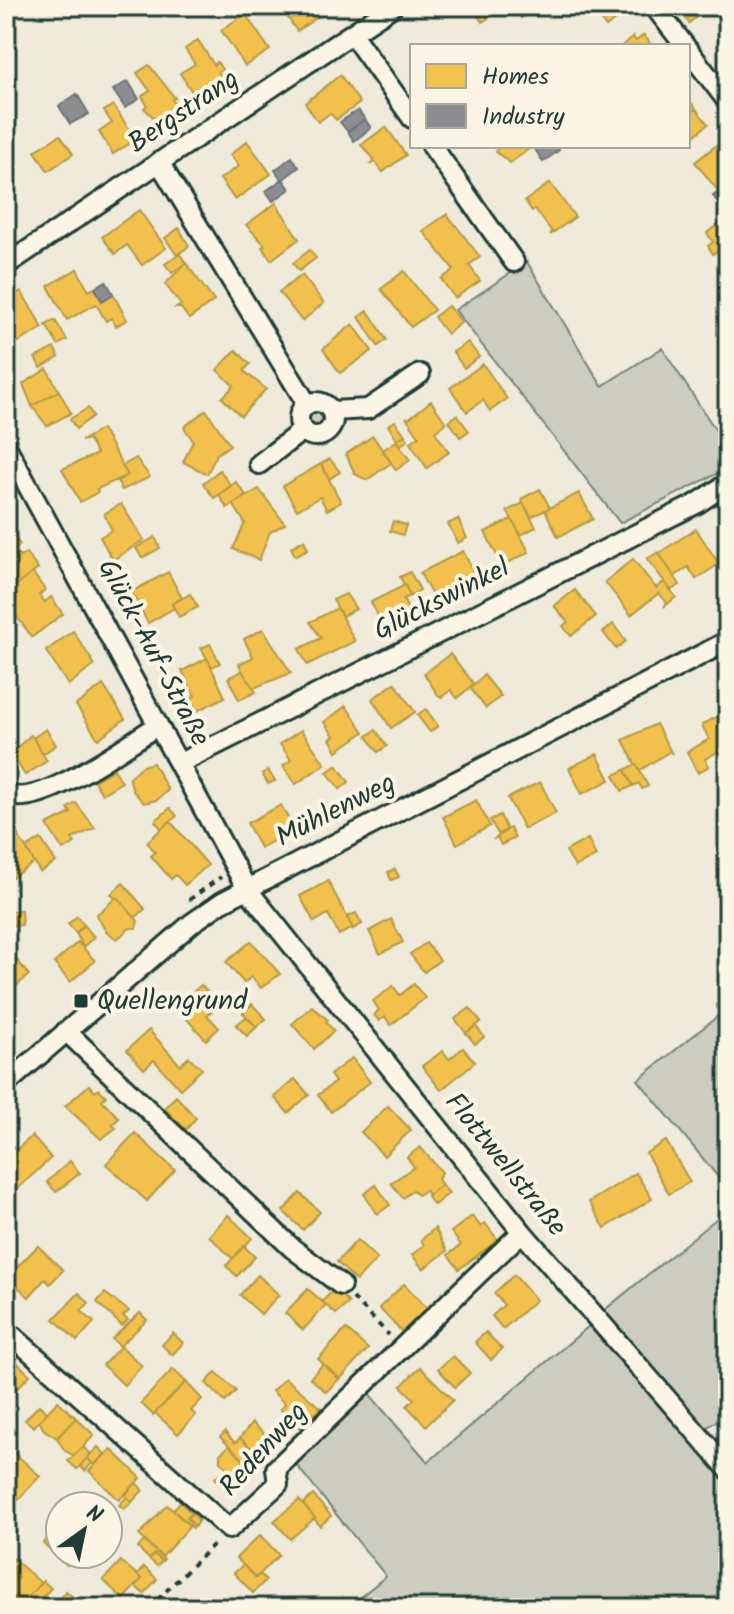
<svg xmlns="http://www.w3.org/2000/svg" width="734" height="1614" font-family="Kalam,sans-serif">
  <style>
    .green { fill: #cccdbf; stroke: #76857a; stroke-width: 2 }
    .homes { fill: #f2c14e; stroke: #b39946; stroke-width: 2 }
    .industry { fill: #8d8d92; stroke: #6c7576; stroke-width: 2 }
    .lines { fill: none; stroke-linecap: round; stroke-linejoin: round }
    .street-casing { stroke: #1f3d34; stroke-width: 24 }
    .path { stroke: #1f3d34; stroke-width: 4; stroke-dasharray: 6 6; stroke-linecap: butt }
    .street { stroke: #fcf5e5; stroke-width: 18 }
    .poi-dot { fill: #1f3d34; stroke: #fcf5e5; stroke-width: 3 }
    .labels { text-anchor: middle; dominant-baseline: central; stroke-width: 8; stroke-linejoin: round; paint-order: stroke }
    .street-label { font-size: 28px; fill: #1f3d34; stroke: #fcf5e5 }
    .poi-label { font-size: 28px; fill: #1f3d34; stroke: #fcf5e5; text-anchor: start }
  </style>
  <rect width="100%" height="100%" fill="#efeada"/>
  <filter id="ink" filterUnits="userSpaceOnUse"><feTurbulence type="fractalNoise" baseFrequency=".0125" numOctaves="2"/><feDisplacementMap in="SourceGraphic" scale="16" xChannelSelector="R" yChannelSelector="G"/><feConvolveMatrix kernelMatrix="1 2 1 2 8 2 1 2 1" color-interpolation-filters="sRGB"/></filter>
  <g filter="url(#ink)">
    <g class="green">
      <path d="M527 262 602 386 662 348 728 449V468L620 523 455 310Z"/>
      <circle cx="317" cy="419" r="11"/>
      <path d="M728 1008V1189L638 1080Z"/>
      <path d="M728 1209V1413L702 1431 601 1313Z"/>
      <path d="M589 1326 728 1483V1608H347L386 1576 293 1461 365 1389 428 1462Z"/>
    </g>
    <g class="homes">
      <path d="M287 6H317L322 14 297 31 282 9Z"/>
      <path d="M472 6H507L482 22Z"/>
      <path d="M590 6H626L628 9 606 27Z"/>
      <path d="M676 6H710L689 23Z"/>
      <path d="M245 14 270 50 245 66 221 30Z"/>
      <path d="M644 35 652 46H622L633 37 636 41Z"/>
      <path d="M198 40 214 65 217 62 222 69 218 72 224 79 196 98 180 73 195 64 185 49Z"/>
      <path d="M149 65 175 98 172 99 179 110 159 123 144 108 147 105 142 96 150 91 137 73Z"/>
      <path d="M340 75 360 103 336 120 330 113 318 122 305 103Z"/>
      <path d="M688 98 696 109 688 115Z"/>
      <path d="M113 105 136 139 113 154 99 132 112 123 104 111Z"/>
      <path d="M696 109 708 124 688 141V115Z"/>
      <path d="M386 127 406 155 383 172 375 162 370 165 374 159 361 145Z"/>
      <path d="M60 135 73 154 48 171 35 151Z"/>
      <path d="M247 141 271 174 235 200 220 179 239 166 230 155Z"/>
      <path d="M718 144 728 157V185L719 192 695 162Z"/>
      <path d="M498 146H533L510 163 496 152Z"/>
      <path d="M550 183 575 217 550 235 552 232 535 209 532 211 525 201Z"/>
      <path d="M276 203 299 239 271 260 262 247 265 245 246 225Z"/>
      <path d="M139 210 166 248 142 265 127 245 115 254 102 237Z"/>
      <path d="M447 214 480 257 469 265 480 281 455 298 441 279 454 270 423 231Z"/>
      <path d="M717 225 728 242 713 254 708 246 713 242 707 233Z"/>
      <path d="M179 228 189 246 177 255 165 238Z"/>
      <path d="M310 250 316 258 299 271 293 263Z"/>
      <path d="M180 254 186 263 172 273 165 264Z"/>
      <path d="M186 263 214 301 189 319 181 308H176L181 305 165 284Z"/>
      <path d="M77 269 89 291 95 288 102 301 113 294 127 320 116 326 111 318 106 321 96 304 67 320 48 286Z"/>
      <path d="M404 271 434 310 411 327 381 289Z"/>
      <path d="M302 275 324 303 302 321 279 292Z"/>
      <path d="M21 291 43 328 6 349V322L10 320 6 300Z"/>
      <path d="M448 306 462 322 447 334 434 317Z"/>
      <path d="M368 311 387 340 378 346 359 317Z"/>
      <path d="M55 320 67 340 58 345 46 325Z"/>
      <path d="M353 324 372 351 340 373 323 349Z"/>
      <path d="M468 342 479 357 464 368 453 352Z"/>
      <path d="M54 348 59 357 41 368 35 358Z"/>
      <path d="M236 350 250 364 244 371 266 389 241 416 222 398 234 386 217 370Z"/>
      <path d="M483 364 507 399 490 411 483 400 467 412 450 388Z"/>
      <path d="M47 369 59 391 32 406 23 384Z"/>
      <path d="M59 391 71 413 47 426 32 406Z"/>
      <path d="M431 401 446 423 435 432 449 452 427 468 410 443 419 436 406 417 408 419Z"/>
      <path d="M88 408 93 416 76 429 70 419Z"/>
      <path d="M206 410 230 445 217 454 207 474 183 462 193 441 184 427Z"/>
      <path d="M457 415 469 431 460 437 449 421Z"/>
      <path d="M395 421 405 435 397 440 388 425Z"/>
      <path d="M102 429 128 475 97 489 98 492 80 502 62 469 97 454 88 439 81 441Z"/>
      <path d="M405 435 408 440 401 445 397 440Z"/>
      <path d="M373 436 391 463 367 480 355 474 346 454Z"/>
      <path d="M396 441 410 460 396 470 383 450Z"/>
      <path d="M136 458 150 477 122 490 117 481 128 475 122 466Z"/>
      <path d="M330 459 340 472 329 479 321 464Z"/>
      <path d="M321 464 341 502 327 510 320 497 297 510 283 486Z"/>
      <path d="M220 470 231 486 214 498 203 483Z"/>
      <path d="M236 482 246 495 227 508 219 495Z"/>
      <path d="M259 489 285 524 270 532 259 560 233 549 245 523 233 504Z"/>
      <path d="M540 489 550 508 531 517 521 499Z"/>
      <path d="M579 493 593 519 558 537 545 510Z"/>
      <path d="M523 503 536 527 521 535 507 511Z"/>
      <path d="M121 504 144 540 113 560 100 537 112 530 104 514Z"/>
      <path d="M458 519 467 538 458 543 448 524Z"/>
      <path d="M512 519 529 552 502 566 485 532Z"/>
      <path d="M393 521 406 525 403 535 390 531Z"/>
      <path d="M8 528 20 545 15 550 20 557 26 553 38 569 7 592Z"/>
      <path d="M696 529 719 564 696 579 688 567 674 577 659 553Z"/>
      <path d="M155 537 160 548 142 558 136 548Z"/>
      <path d="M304 540 308 549 295 556 291 547Z"/>
      <path d="M463 551 477 578 434 599 420 573Z"/>
      <path d="M658 552 680 585 671 590 647 559Z"/>
      <path d="M633 559 656 588 664 582 676 597 664 607 667 603 659 593 631 615 605 582Z"/>
      <path d="M168 572 182 598 172 604 174 608 148 623 131 592Z"/>
      <path d="M410 572 420 590 410 596 400 577Z"/>
      <path d="M33 573 45 590 39 595 45 602 51 597 63 614 32 637 6 602V593Z"/>
      <path d="M405 585 410 596 403 599 410 613 383 627 371 602Z"/>
      <path d="M575 590 596 616 571 636 563 626 568 622 554 606Z"/>
      <path d="M190 594 198 607 179 617 172 604Z"/>
      <path d="M346 594 356 609 342 616 333 600Z"/>
      <path d="M337 608 355 641 307 665 299 649 321 638 310 622Z"/>
      <path d="M613 624 626 641 616 649 603 632Z"/>
      <path d="M263 629 291 673 251 689 239 664 253 657 244 639Z"/>
      <path d="M73 631 95 665 68 685 46 651Z"/>
      <path d="M210 644 220 663 212 667 201 648Z"/>
      <path d="M450 654 474 684 457 698 451 690 442 697 438 695 424 674Z"/>
      <path d="M207 658 225 697 197 711 190 699 195 696 182 671Z"/>
      <path d="M242 671 256 692 239 700 228 678Z"/>
      <path d="M484 675 501 696 486 708 470 688Z"/>
      <path d="M395 683 415 712 391 728 372 699Z"/>
      <path d="M103 685 125 719 98 739 76 705Z"/>
      <path d="M346 706 364 732 337 751 330 739 334 736 324 722Z"/>
      <path d="M426 709 438 726 430 732 417 715Z"/>
      <path d="M718 716 728 735V746L705 759 709 766 698 773 687 752 709 739 702 725Z"/>
      <path d="M656 724 672 754 670 751 639 771 623 740Z"/>
      <path d="M46 729 56 745 43 754 33 738Z"/>
      <path d="M301 730 325 764 296 784 283 766 291 760 280 744Z"/>
      <path d="M376 730 387 746 378 752 367 736Z"/>
      <path d="M31 735 47 761 25 775 11 753Z"/>
      <path d="M597 754 610 780 582 794 569 768Z"/>
      <path d="M153 763 168 790 157 800 144 803 133 791 129 777 142 766Z"/>
      <path d="M636 764 648 786 642 789 639 783 633 786 625 770Z"/>
      <path d="M337 765 349 782 340 789 327 772Z"/>
      <path d="M114 769 122 782 102 794 94 781Z"/>
      <path d="M268 770 275 781 268 784 262 774Z"/>
      <path d="M625 770 633 786 622 791 614 775Z"/>
      <path d="M540 782 556 813 524 829 508 798Z"/>
      <path d="M476 800 490 826 457 844 443 817Z"/>
      <path d="M76 803 95 828 72 839 75 843 63 850 47 825 71 813 68 808Z"/>
      <path d="M281 805 294 830 260 848 247 823Z"/>
      <path d="M170 808 177 816 162 829 155 821Z"/>
      <path d="M500 815 507 830 498 834 490 820Z"/>
      <path d="M170 821 208 865 185 885 176 875 171 879 151 856 155 852 147 842Z"/>
      <path d="M510 828 515 838 501 845 497 837 493 840Z"/>
      <path d="M17 834 35 862 8 880 6 841Z"/>
      <path d="M41 839 56 862 40 872 26 848Z"/>
      <path d="M588 839 596 856 575 867 566 851Z"/>
      <path d="M395 869 399 877 391 880 388 872Z"/>
      <path d="M328 881 353 928 339 935 328 914 314 922 300 896Z"/>
      <path d="M123 883 145 909 135 918 111 894Z"/>
      <path d="M117 897 138 921 136 928H130L117 939 106 931 96 915Z"/>
      <path d="M21 910 22 925 8 926 6 912Z"/>
      <path d="M356 913 362 924 353 929 347 917Z"/>
      <path d="M77 916 84 925 76 933 68 924Z"/>
      <path d="M391 919 403 942 380 954 369 931Z"/>
      <path d="M84 925 94 937 83 947 76 933Z"/>
      <path d="M251 941 280 974 261 988 251 977 244 983 226 962Z"/>
      <path d="M78 942 95 961 70 982 54 963Z"/>
      <path d="M426 943 440 960 424 972 410 954Z"/>
      <path d="M6 947 29 975 6 995Z"/>
      <path d="M414 984 425 998 391 1025 385 1017 379 1021 374 1015 379 1010 373 1001 393 986 400 995Z"/>
      <path d="M201 985 219 1005 207 1015 219 1028 206 1040 176 1007Z"/>
      <path d="M252 1004 266 1019 257 1027 243 1013Z"/>
      <path d="M312 1006 328 1020 326 1022 334 1031 314 1049 292 1024Z"/>
      <path d="M470 1008 481 1022 466 1033 455 1019Z"/>
      <path d="M246 1017 257 1027 247 1036 236 1025Z"/>
      <path d="M476 1026 484 1037 475 1044 466 1033Z"/>
      <path d="M149 1030 180 1065 189 1057 202 1069 180 1089 154 1060 144 1069 127 1050Z"/>
      <path d="M463 1048 475 1062 441 1090 422 1066 443 1051 449 1059Z"/>
      <path d="M352 1058 370 1082 331 1112 318 1095 335 1082 330 1075Z"/>
      <path d="M295 1079 309 1095 288 1113 274 1097Z"/>
      <path d="M89 1085 95 1092 99 1089 106 1096 102 1100 119 1118 112 1125 116 1128 101 1139 65 1106Z"/>
      <path d="M176 1096 196 1118 186 1130 164 1108Z"/>
      <path d="M388 1106 411 1130 384 1156 361 1132Z"/>
      <path d="M135 1133 175 1170 147 1201 106 1164Z"/>
      <path d="M32 1136 51 1158 16 1190 6 1178V1159Z"/>
      <path d="M666 1141 690 1182 669 1194 646 1153Z"/>
      <path d="M420 1147 442 1172 438 1179 442 1185 428 1195 425 1190 418 1195 413 1190 403 1198 391 1183 414 1167 407 1157Z"/>
      <path d="M70 1161 80 1173 56 1192 47 1182Z"/>
      <path d="M636 1173 652 1199 605 1228 589 1202Z"/>
      <path d="M376 1185 390 1205 377 1214 364 1194Z"/>
      <path d="M442 1185 449 1193 434 1205 427 1196Z"/>
      <path d="M300 1193 320 1212 303 1230 283 1211Z"/>
      <path d="M228 1215 252 1238 233 1259 209 1236Z"/>
      <path d="M472 1216 481 1227 485 1223 498 1240 459 1269 448 1255 461 1245 451 1232Z"/>
      <path d="M435 1228 447 1251 423 1269 412 1255 424 1245 421 1240Z"/>
      <path d="M357 1240 377 1259 356 1281 337 1262Z"/>
      <path d="M38 1246 63 1270 50 1284 45 1279 29 1297 7 1277Z"/>
      <path d="M244 1246 255 1257 237 1276 226 1266Z"/>
      <path d="M258 1275 279 1295 261 1314 240 1295Z"/>
      <path d="M514 1275 536 1300 503 1329 492 1316 504 1305 494 1293Z"/>
      <path d="M404 1284 428 1309 403 1333 379 1308Z"/>
      <path d="M335 1288 349 1303 336 1314 322 1302Z"/>
      <path d="M308 1289 326 1305 303 1330 285 1313Z"/>
      <path d="M79 1293 89 1303 81 1311 94 1322 77 1341 54 1319Z"/>
      <path d="M105 1293 129 1311 123 1316 128 1320 122 1326 97 1302Z"/>
      <path d="M140 1313 147 1320 120 1346 112 1339Z"/>
      <path d="M346 1329 368 1349 340 1379 318 1359Z"/>
      <path d="M486 1332 502 1349 491 1360 475 1342Z"/>
      <path d="M173 1333 183 1343 172 1355 162 1345Z"/>
      <path d="M121 1346 142 1366 124 1385 103 1365Z"/>
      <path d="M6 1352 30 1375 8 1398 6 1397Z"/>
      <path d="M453 1356 470 1373 455 1387 438 1369Z"/>
      <path d="M323 1364 339 1379 326 1392 310 1378Z"/>
      <path d="M420 1367 453 1400 426 1426 407 1406 414 1399 401 1386Z"/>
      <path d="M173 1369 186 1382 153 1415 141 1403Z"/>
      <path d="M216 1372 236 1391 225 1402 206 1383Z"/>
      <path d="M285 1378 321 1408 301 1428 280 1409 285 1404 272 1391Z"/>
      <path d="M186 1382 202 1399 191 1411 196 1415 178 1434 155 1413Z"/>
      <path d="M58 1401 76 1418 57 1438 44 1430 39 1421Z"/>
      <path d="M39 1405 47 1412 34 1427 25 1420Z"/>
      <path d="M76 1418 94 1435 75 1456 65 1451 57 1438Z"/>
      <path d="M252 1423 274 1442 260 1456 240 1438Z"/>
      <path d="M225 1432 235 1443 240 1438 260 1456 250 1466 220 1437Z"/>
      <path d="M6 1445 40 1476 17 1501 6 1491Z"/>
      <path d="M229 1446 255 1471 231 1494 215 1478 227 1468 220 1460V1454Z"/>
      <path d="M83 1447 91 1454 77 1469 68 1461Z"/>
      <path d="M98 1447 105 1454 94 1465 87 1458Z"/>
      <path d="M111 1449 141 1478 119 1500 89 1471Z"/>
      <path d="M87 1458 92 1463 85 1471 80 1466Z"/>
      <path d="M136 1483 143 1490 132 1502 125 1495Z"/>
      <path d="M313 1495 331 1516 320 1526 303 1504Z"/>
      <path d="M127 1497 132 1502 124 1509 119 1505Z"/>
      <path d="M299 1500 315 1518 290 1539 274 1521Z"/>
      <path d="M180 1502 192 1513 187 1518 195 1526 193 1528 173 1510Z"/>
      <path d="M167 1505 190 1526 162 1557 139 1535Z"/>
      <path d="M192 1513 199 1520 195 1526 187 1518Z"/>
      <path d="M60 1522V1554H77L67 1565 43 1543Z"/>
      <path d="M6 1524 16 1532 6 1542Z"/>
      <path d="M260 1535 279 1555 256 1578 236 1558Z"/>
      <path d="M144 1541 164 1559 162 1561 154 1554 149 1559 138 1548Z"/>
      <path d="M154 1554 162 1561 157 1566 149 1559Z"/>
      <path d="M9 1555 41 1583 20 1606 6 1594V1559Z"/>
      <path d="M121 1561 142 1579 123 1599 103 1580Z"/>
      <path d="M243 1565 256 1578 260 1574 266 1580 253 1593 234 1573Z"/>
      <path d="M144 1567 157 1579 144 1594 135 1586 142 1579 137 1575Z"/>
      <path d="M43 1581 51 1588 32 1608 24 1601Z"/>
      <path d="M66 1591 85 1608H51Z"/>
    </g>
    <g class="industry">
      <path d="M513 6H528L532 11 521 18Z"/>
      <path d="M128 81 139 99 125 108 113 90Z"/>
      <path d="M77 94 89 114 70 124 59 106Z"/>
      <path d="M358 110 365 119 348 132 340 122Z"/>
      <path d="M365 119 371 128 354 141 348 132Z"/>
      <path d="M533 146H556L559 150 543 162Z"/>
      <path d="M292 157 299 167 282 180 275 170Z"/>
      <path d="M283 179 290 189 273 201 266 191Z"/>
      <path d="M728 185V206L723 209 713 196Z"/>
      <path d="M106 281 113 294 102 301 95 288Z"/>
    </g>
    <g class="lines">
      <defs>
        <g id="street">
          <path d="M654 6 685 46"/>
          <path d="M352 34 412 118"/>
          <path d="M688 50 728 102"/>
          <path d="M432 146 514 262"/>
          <path d="M159 162 307 404"/>
          <path d="M6 265 393 6"/>
          <circle cx="316" cy="419" r="17"/>
          <path d="M332 411 368 409 420 374"/>
          <path d="M6 446 247 889 522 1232 728 1469"/>
          <path d="M259 464 303 430"/>
          <path d="M180 763 698 503 728 483"/>
          <path d="M6 793C35 813 131 742 158 725"/>
          <path d="M66 1031 292 1248 341 1285"/>
          <path d="M6 1084 192 923 222 902 728 641"/>
          <path d="M6 1330 229 1529 278 1484 276 1469 522 1232"/>
        </g>
      </defs>
      <use href="#street" class="street-casing"/>
      <g class="path">
        <path d="M189 900 221 877"/>
        <path d="M353 1298 389 1335"/>
        <path d="M149 1608 216 1542"/>
      </g>
      <use href="#street" class="street"/>
    </g>
  </g>
  <rect class="poi-dot" x="73" y="993" width="16" height="16" rx="4"/>
  <g class="labels">
    <g class="street-label">
      <text transform="translate(184 112) rotate(-34)">Bergstrang</text>
      <text transform="translate(442 600) rotate(-27)">Glückswinkel</text>
      <text transform="translate(153 653) rotate(62)">Glück-Auf-Straße</text>
      <text transform="translate(336 811) rotate(-27)">Mühlenweg</text>
      <text transform="translate(505 1165) rotate(51)">Flottwellstraße</text>
      <text transform="translate(264 1450) rotate(-48)">Redenweg</text>
    </g>
    <g class="poi-label">
      <text x="97" y="1001">Quellengrund</text>
    </g>
  </g>
  <rect width="734" height="1614" fill="none" stroke="#fcf5e5" stroke-width="32"/>
  <rect x="16" y="16" width="702" height="1582" fill="none" stroke="#1f3d34" stroke-width="3" filter="url(#ink)"/>
  <rect x="410" y="44" width="280" height="104" fill="#fcf5e5" stroke="#a4ab9e" stroke-width="2"/>
  <rect x="426" y="64" width="40" height="24" fill="#f2c14e" stroke="#a4ab9e" stroke-width="2"/>
  <text x="482" y="84" font-size="24" fill="#1f3d34">Homes</text>
  <rect x="426" y="104" width="40" height="24" fill="#8d8d92" stroke="#a4ab9e" stroke-width="2"/>
  <text x="482" y="124" font-size="24" fill="#1f3d34">Industry</text>
  <g transform="translate(84 1530) rotate(33)"><circle r="38" fill="#fcf5e5" stroke="#a4ab9e" stroke-width="2"/>
  <path d="M0-6L14 30L0 20L-14 30Z" fill="#1f3d34"/>
  <text y="-12" font-size="22" font-weight="bold" text-anchor="middle" fill="#1f3d34">N</text>
  </g>
</svg>
